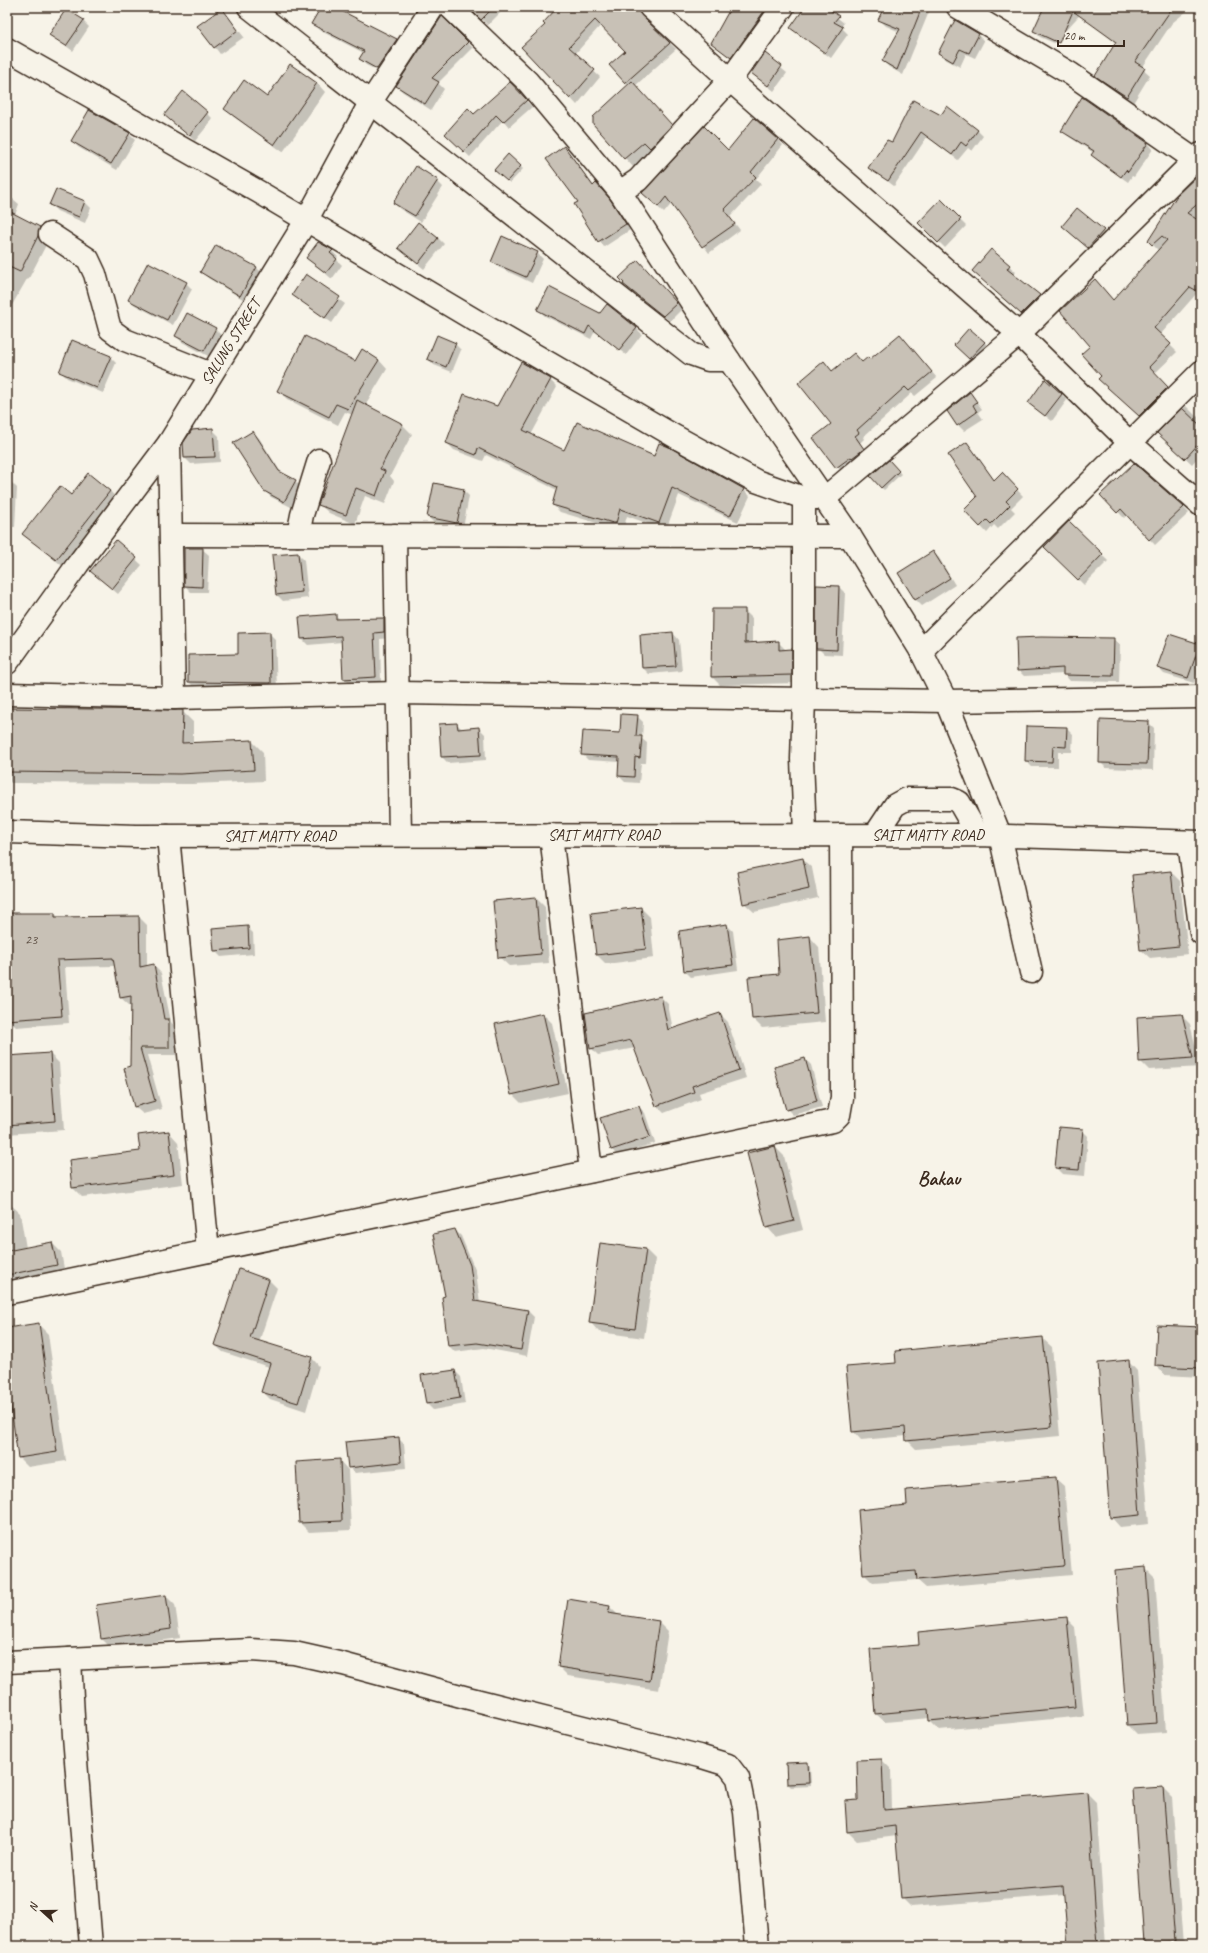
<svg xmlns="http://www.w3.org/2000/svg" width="1208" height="1953" font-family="Caveat,sans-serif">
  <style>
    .shadow { fill: #0003 }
    .building { fill: #c8c1b6; stroke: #3b2a1e }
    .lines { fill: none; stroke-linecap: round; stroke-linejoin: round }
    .minor-casing { stroke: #3b2a1e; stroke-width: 25 }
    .minor { stroke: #f7f3e8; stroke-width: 22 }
    .labels { text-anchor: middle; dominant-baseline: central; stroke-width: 3.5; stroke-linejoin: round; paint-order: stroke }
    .number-label { font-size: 14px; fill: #5e5044 }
    .street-label { font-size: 16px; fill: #3b2a1e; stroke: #f7f3e8 }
    .district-label { font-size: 20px; font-weight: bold; fill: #3b2a1e; stroke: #f7f3e8 }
  </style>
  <rect width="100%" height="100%" fill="#f7f3e8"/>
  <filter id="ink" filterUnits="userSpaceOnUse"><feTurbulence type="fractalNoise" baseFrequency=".025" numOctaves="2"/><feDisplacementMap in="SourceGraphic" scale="8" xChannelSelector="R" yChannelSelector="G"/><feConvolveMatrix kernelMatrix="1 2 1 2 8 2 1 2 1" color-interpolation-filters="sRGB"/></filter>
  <g filter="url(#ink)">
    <g class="shadow">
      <path d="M322 7H332L396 40 402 46 384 74 366 65 360 59 364 53 319 30 313 24Z"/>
      <path d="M469 7H506L488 25Z"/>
      <path d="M542 7H638L643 12 644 18 676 49 635 86 680 135 654 150 634 168 594 124 629 86 610 65 626 51 601 25 575 54 600 77 577 105 523 47 546 25 552 14Z"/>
      <path d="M732 7H761L771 15 737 63 712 42Z"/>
      <path d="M806 7H824L844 23 841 27 848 34 831 58 791 28Z"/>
      <path d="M885 7H931L903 75 889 67 883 61 900 32 886 26 880 20Z"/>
      <path d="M1045 7H1087L1054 43 1040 37 1034 31Z"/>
      <path d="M1116 7H1192L1172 23 1142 68 1150 75 1133 103 1097 76 1116 43 1094 25Z"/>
      <path d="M222 9 244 37 220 54 199 26Z"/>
      <path d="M442 18 473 48 438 83 444 89 431 110 403 92 397 86Z"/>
      <path d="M83 21 89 27 73 51 51 35Z"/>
      <path d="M978 35 984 41 975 58 966 54 960 67 945 59 939 53Z"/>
      <path d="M765 55 787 73 774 91 752 73Z"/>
      <path d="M317 83 325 92 283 152 234 117 226 109Z"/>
      <path d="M515 89 532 107 509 127 503 120 470 157 452 140 474 115Z"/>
      <path d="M207 113 213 119 195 141 165 115Z"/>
      <path d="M941 116 977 130 983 136 972 151 968 148 958 160 927 137 894 186 870 168 892 143Z"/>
      <path d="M1062 130 1148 143 1153 149 1134 177 1132 176 1128 182 1098 161 1092 155 1094 153 1068 136Z"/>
      <path d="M129 134 135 140 117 170 78 147 72 141Z"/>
      <path d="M777 139 783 145 756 179 761 184 730 217 740 230 709 253 672 203 664 213 643 193 728 151Z"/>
      <path d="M569 152 594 186 601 190 615 206 630 230 604 247 576 205 579 202Z"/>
      <path d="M508 155 523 169 510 183 495 170Z"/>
      <path d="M1201 173V213L1195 219 1201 223V295L1197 293 1160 335 1177 352 1154 374 1174 394 1146 422 1106 385 1091 346 1114 301 1159 251 1149 241Z"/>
      <path d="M437 181 443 187 421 222 400 209 394 203Z"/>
      <path d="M7 194 19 204 15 215 39 228 47 236 46 245 28 280 27 279 7 314Z"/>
      <path d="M941 201 966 226 945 248 920 223Z"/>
      <path d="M85 202 91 208 85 223 57 211 51 205Z"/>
      <path d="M1103 231 1109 237 1094 254 1069 232Z"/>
      <path d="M438 238 444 244 424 269 399 248Z"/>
      <path d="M217 246 257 268 263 274 246 301 208 278 202 272Z"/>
      <path d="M991 250 1016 272 1013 275 1045 302 1028 320 1001 297Z"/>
      <path d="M332 251 338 257 336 259 342 265 332 279 307 258Z"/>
      <path d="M537 253 543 259 532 283 498 267 492 261Z"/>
      <path d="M644 267 682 309 670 321 624 284Z"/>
      <path d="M306 276 345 304 332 323 293 294Z"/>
      <path d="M186 283 192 289 173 325 135 305 129 299Z"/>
      <path d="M539 310 600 314 636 328 642 334 626 355 595 331 591 339 545 316Z"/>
      <path d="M215 329 221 335 210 357 182 342 176 336Z"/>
      <path d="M970 329 987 345 972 361 955 345Z"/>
      <path d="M900 335 937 378 915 396 912 393 863 437 864 439 860 443 869 455 843 473 814 438 832 424 833 372 870 361Z"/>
      <path d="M455 344 461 350 452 372 434 365 428 359Z"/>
      <path d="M362 350 379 360 387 369 365 405 403 425 412 434 390 476 394 481 385 504 365 496 355 524 329 513 319 504 353 415 345 412 338 425 287 399 279 391 355 362Z"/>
      <path d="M110 357 116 363 103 393 67 378 61 372Z"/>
      <path d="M550 380 557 387 531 435 565 451 654 457 743 489 750 496 738 522 679 495 666 530 627 516 623 530H620L560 512 553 505 557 490 486 455 483 461 454 450 447 443 498 407Z"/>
      <path d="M7 382 10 385 13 427 7 428Z"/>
      <path d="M970 393 982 409 978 412 983 419 964 431 958 425Z"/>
      <path d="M1061 394 1067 400 1052 421 1029 403Z"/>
      <path d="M1186 406 1197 417 1201 413V454L1192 464 1159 433Z"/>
      <path d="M213 430 219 436 220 462 191 464 185 458 184 444Z"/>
      <path d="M253 432 259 438 282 474 295 481 301 487 291 507 271 497 265 491Z"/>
      <path d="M967 443 995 481 1002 474 1023 496 1011 508 1015 512 998 529 994 525 987 533 965 510 978 497Z"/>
      <path d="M889 462 901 474 884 490 871 477Z"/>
      <path d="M7 482H11L17 488 15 527H7Z"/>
      <path d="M463 490 469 496 463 528 434 523 428 517Z"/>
      <path d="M110 491 119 501 66 569 24 534 71 496Z"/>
      <path d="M1102 495 1183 507 1189 513 1155 545 1127 515 1124 518Z"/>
      <path d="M1069 523 1108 561 1084 585 1045 547Z"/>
      <path d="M116 541 142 565 118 594 91 571Z"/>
      <path d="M202 549 209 555 207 592H191L185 586Z"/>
      <path d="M933 552 939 558 955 585 922 606 916 600 899 573Z"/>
      <path d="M298 554 304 560 308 598 283 601 277 595Z"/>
      <path d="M839 587 845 593 842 655 824 654 818 648Z"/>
      <path d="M744 610 752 618V643L778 642 786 650H791L799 658V683L720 685 712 677Z"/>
      <path d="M335 615 341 620 383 619 390 625V638L380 639 381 683 350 684 344 678 342 642 308 645 302 639Z"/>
      <path d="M269 633 275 639 277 689 195 688 189 682 239 655Z"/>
      <path d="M673 633 679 640 682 671 649 674 643 668 641 636Z"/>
      <path d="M1170 635 1201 645V662L1194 683 1164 674 1158 668Z"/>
      <path d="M1113 639 1120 645 1119 682 1070 681 1064 674 1024 676 1018 670Z"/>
      <path d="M7 710 182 711 193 722V744L252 741 263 752 264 781 192 784 11 783 7 778Z"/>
      <path d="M637 716 643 722 642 739 647 743 646 763H641L639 783 625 782 619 776 620 762 588 760 582 754 621 734Z"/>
      <path d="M1148 722 1154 728 1153 770 1106 768 1100 762Z"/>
      <path d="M457 724 463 730 479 728 485 734 486 760 448 763 442 757 440 725Z"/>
      <path d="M1067 728 1073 734 1072 752H1058V767H1032L1026 761Z"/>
      <path d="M802 859 812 868 818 898 754 912 744 903Z"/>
      <path d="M1171 872 1180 881 1188 954 1150 958 1140 949Z"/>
      <path d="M536 898 545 907 549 963 509 966 499 957Z"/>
      <path d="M641 908 650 917 654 958 606 964 597 955Z"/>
      <path d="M7 914H55L59 918 139 917 147 925V966L153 965 161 973 171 1022 176 1028V1055H147L162 1109 143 1114 135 1107 131 1067 132 1005H129L121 998 115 966 65 967 69 1023 16 1027 8 1019Z"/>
      <path d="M727 925 733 931 738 970 691 977 685 971Z"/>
      <path d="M247 927 253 933 254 954 221 957 215 951Z"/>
      <path d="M810 937 819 947 825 1022 762 1028 753 1019 780 975Z"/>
      <path d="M661 997 668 1004 673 1030 720 1014 728 1022 746 1078 699 1093 701 1099 664 1113 657 1106 635 1048 598 1055 591 1048Z"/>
      <path d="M543 1014 552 1023 568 1093 521 1103 512 1094Z"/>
      <path d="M1181 1015 1190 1024 1201 1067 1149 1070 1140 1061Z"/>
      <path d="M50 1054 59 1063 64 1130 7 1134V1057Z"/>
      <path d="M805 1059 811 1065 822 1107 793 1115 787 1109Z"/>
      <path d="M639 1107 645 1113 655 1143 617 1155 611 1149Z"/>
      <path d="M1082 1130 1088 1136 1085 1176 1062 1174 1056 1168Z"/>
      <path d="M169 1132 178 1142 183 1184 82 1197 73 1188 70 1161 141 1152Z"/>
      <path d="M775 1147 784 1156 803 1230 776 1237 767 1227Z"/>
      <path d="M10 1204 20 1213 26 1248 52 1243 61 1252 65 1274 7 1285V1205Z"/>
      <path d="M455 1230 461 1236 476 1272 480 1303 528 1311 534 1317 527 1356 484 1348 455 1352 449 1346 443 1297H446Z"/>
      <path d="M646 1250 655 1259 644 1338 599 1332 590 1322Z"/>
      <path d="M269 1280 277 1288 259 1342 312 1358 319 1366 306 1411 270 1399 262 1391 269 1367 223 1352 215 1345Z"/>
      <path d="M39 1325 48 1334 66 1461 28 1467 19 1458 7 1371V1329Z"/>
      <path d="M1201 1328V1377L1165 1375 1156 1366Z"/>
      <path d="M1043 1339 1052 1347 1060 1436 916 1449 907 1440V1436L861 1440 853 1431 897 1363Z"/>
      <path d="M1128 1361 1137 1371 1149 1524 1120 1527 1111 1517Z"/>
      <path d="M455 1371 461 1377 465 1404 433 1410 427 1404Z"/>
      <path d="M398 1438 404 1444 406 1468 355 1473 349 1467Z"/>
      <path d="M339 1460 348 1470 351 1530 309 1532 300 1523Z"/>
      <path d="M1055 1478 1064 1486 1072 1575 926 1588 917 1580 873 1583 864 1574 908 1506Z"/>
      <path d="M1145 1568 1155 1578 1166 1732 1137 1734 1128 1725Z"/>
      <path d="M166 1596 175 1605 180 1638 111 1648 102 1639Z"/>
      <path d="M609 1606 619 1616 659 1622 668 1631 659 1690 568 1676 559 1667Z"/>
      <path d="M1066 1618 1075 1627 1084 1716 939 1730 930 1721V1718L885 1722 876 1714 920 1646Z"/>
      <path d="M882 1760 891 1769 892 1810 1087 1793 1096 1802 1106 1946H1069L1065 1895 911 1907 902 1898 897 1836 857 1841 848 1832Z"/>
      <path d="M807 1763 810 1766 811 1786 791 1787 788 1784 787 1764Z"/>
      <path d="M1163 1788 1172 1797 1183 1946H1148L1145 1944Z"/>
      <path d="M1039 1940 1045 1946H947L988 1943 990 1945Z"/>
    </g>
    <g class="building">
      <path d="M321 7H334L397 39 377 69 359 59 364 51 311 24Z"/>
      <path d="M468 7H494L481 20Z"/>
      <path d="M558 7H638L642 16 670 43 625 83 609 65 625 51 595 20 569 47 595 70 570 99 521 47 545 25 543 23Z"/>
      <path d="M731 7H767L731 58 711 43Z"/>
      <path d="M805 7H826L839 16 834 22 843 27 825 53 790 28Z"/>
      <path d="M884 7H922L897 70 882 61 900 29 878 20Z"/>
      <path d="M1044 7H1173L1135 62 1145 68 1127 97 1095 76 1116 42 1073 11 1059 43 1033 31Z"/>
      <path d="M222 8 238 30 214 48 197 26Z"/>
      <path d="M66 9 84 20 66 46 49 35Z"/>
      <path d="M442 16 468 42 432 78 439 82 425 104 396 86Z"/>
      <path d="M955 20 979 34 969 53 960 49 953 62 938 53Z"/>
      <path d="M765 53 782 66 768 86 751 73Z"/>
      <path d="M290 64 317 83 274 145 224 109 244 80 267 97Z"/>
      <path d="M632 81 672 125 650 148 644 142 624 159 593 124V117Z"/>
      <path d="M510 82 527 100 503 122 496 115 464 152 445 134 468 108 474 114Z"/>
      <path d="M183 91 208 112 189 136 164 115Z"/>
      <path d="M1082 97 1148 143 1128 172 1126 170 1121 177 1091 155 1094 151 1061 131Z"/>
      <path d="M913 100 941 115 947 106 978 130 966 146 961 142 952 155 921 132 888 181 868 168 887 140 892 142Z"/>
      <path d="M89 110 130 133 111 164 71 141Z"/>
      <path d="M754 118 778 139 751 172 756 177 724 210 735 224 702 247 666 197 658 207 642 193 704 126 728 150Z"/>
      <path d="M564 146 593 186 596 183 610 199 626 224 598 242 574 204 578 202 546 159Z"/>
      <path d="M508 154 521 166 507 181 494 170Z"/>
      <path d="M416 166 438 180 415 216 393 203Z"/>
      <path d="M1201 172V201L1187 213 1201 222V293L1190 287 1154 328 1171 344 1149 367 1168 387 1139 416 1098 379 1101 376 1081 354 1090 346 1060 311 1095 279 1113 300 1167 240 1162 236 1152 245 1148 241 1178 194Z"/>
      <path d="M56 189 85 201 79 217 49 205Z"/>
      <path d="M941 199 961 219 938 243 918 223Z"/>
      <path d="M1077 208 1104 230 1088 248 1062 226Z"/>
      <path d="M7 210 40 227 38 236 20 272 7 266Z"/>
      <path d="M418 222 438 238 418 264 398 248Z"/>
      <path d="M502 236 538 252 526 277 491 262Z"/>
      <path d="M318 242 333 250 330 253 337 259 326 273 306 258Z"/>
      <path d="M216 245 257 267 240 296 200 272Z"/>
      <path d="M991 249 1010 265 1007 269 1040 295 1021 314 972 271Z"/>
      <path d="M638 260 677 303 663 316 623 284 624 283 619 278Z"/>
      <path d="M148 262 187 282 167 320 128 300Z"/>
      <path d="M306 274 340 297 325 318 292 295Z"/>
      <path d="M549 287 600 313 607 304 637 328 619 350 589 326 585 334 537 310Z"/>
      <path d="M187 313 216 328 204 351 175 336Z"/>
      <path d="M969 328 985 342 969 359 954 345Z"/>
      <path d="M900 334 932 372 909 391 905 387 857 430 859 433 855 436 864 449 852 458 851 457 836 468 813 438 831 424 798 383 824 361 832 371 854 353 862 362 868 357 870 359Z"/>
      <path d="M437 335 456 343 446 367 427 359Z"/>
      <path d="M305 336 355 361 362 349 379 360 348 409 336 404 329 417 277 391Z"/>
      <path d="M72 340 111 356 97 388 59 372Z"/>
      <path d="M521 362 551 379 523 430 564 450 577 422 654 456 659 443 669 447 744 489 730 516 672 488 659 523 620 509 616 523H613L552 505 557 487 478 448 476 455 446 443 464 394 497 406Z"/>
      <path d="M1045 379 1062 394 1045 416 1028 403Z"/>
      <path d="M970 392 977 402 973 405 977 412 957 426 947 411Z"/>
      <path d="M357 400 403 424 380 469 385 471 376 496 356 488 346 515 318 505Z"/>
      <path d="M1182 408 1201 426V441L1185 459 1157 433Z"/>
      <path d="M213 428 215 457 184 458 183 443 192 430Z"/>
      <path d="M253 431 279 471 296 480 284 502 264 491 233 443Z"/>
      <path d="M967 442 994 480 1002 472 1018 489 1006 501 1010 505 991 524 987 520 980 527 964 510 977 497 948 455Z"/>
      <path d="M889 460 899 471 881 488 870 476Z"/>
      <path d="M1134 463 1184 507 1149 540 1121 509 1117 513 1100 495Z"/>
      <path d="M88 473 110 491 56 560 22 534 60 486 71 495Z"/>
      <path d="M434 483 464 489 457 523 427 517Z"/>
      <path d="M1069 521 1103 554 1078 580 1044 547Z"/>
      <path d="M116 540 137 558 112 589 90 571Z"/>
      <path d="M184 548H203L202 587 184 586Z"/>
      <path d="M933 551 950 578 915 600 898 573Z"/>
      <path d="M298 553 302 592 276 595 272 555Z"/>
      <path d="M816 585 839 586 837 650 816 649Z"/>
      <path d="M712 609H745V643L779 641V650L792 649V675L711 677Z"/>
      <path d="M336 614V619L384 618V632L374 633 376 677 343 679 341 636 301 639 299 617Z"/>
      <path d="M270 632 271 683 188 682V655L238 654V633Z"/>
      <path d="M673 632 676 666 642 668 640 635Z"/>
      <path d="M1169 634 1200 644 1188 678 1157 668Z"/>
      <path d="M1041 637 1114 638 1113 676 1063 675V668L1017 671 1016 638Z"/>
      <path d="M7 708 183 710 182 743 252 740 254 770 180 774 7 772Z"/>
      <path d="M621 714 638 715 636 736H642L640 758 635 757 634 777 618 776 619 757 581 755 583 731 620 733Z"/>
      <path d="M1100 719 1149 721 1147 764 1099 763Z"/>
      <path d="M457 723 458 729 479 727 481 755 441 757 439 724Z"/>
      <path d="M1026 726 1067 727 1066 747 1053 746 1052 762 1025 761Z"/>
      <path d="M803 858 809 889 743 904 737 872Z"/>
      <path d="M1171 871 1179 946 1140 950 1132 875Z"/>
      <path d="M536 897 541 954 498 958 493 901Z"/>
      <path d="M641 907 646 949 596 955 591 913Z"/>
      <path d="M7 913H55V917L139 916 140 967 154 964 164 1019H169V1048H140L155 1101 134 1107 124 1068 130 1066 131 996 120 998 113 958 57 960 62 1016 7 1020Z"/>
      <path d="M727 924 733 965 684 971 679 931Z"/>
      <path d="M248 926 249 948 214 951 212 929Z"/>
      <path d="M810 936 817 1013 752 1019 748 977 779 974 777 940Z"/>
      <path d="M661 996 668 1030 720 1013 739 1070 692 1086 694 1092 656 1106 631 1040 590 1049 585 1013Z"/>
      <path d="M543 1013 559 1084 511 1095 495 1024Z"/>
      <path d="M1182 1014 1193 1058 1139 1062 1137 1017Z"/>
      <path d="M50 1053 55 1121 7 1125V1056Z"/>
      <path d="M805 1058 817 1101 786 1110 774 1067Z"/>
      <path d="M639 1106 650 1137 611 1150 600 1118Z"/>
      <path d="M1059 1127 1083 1129 1079 1170 1055 1168Z"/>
      <path d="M169 1131 174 1175 72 1188 69 1160 140 1151 138 1135Z"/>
      <path d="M775 1146 794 1221 766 1228 747 1153Z"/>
      <path d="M455 1229 470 1265 475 1301 528 1310 521 1350 477 1343 448 1346 442 1297 445 1296 433 1234Z"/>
      <path d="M52 1242 57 1265 7 1275V1251Z"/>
      <path d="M600 1243 646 1249 635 1329 589 1323Z"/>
      <path d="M239 1269 269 1280 250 1338 312 1357 298 1403 261 1392 270 1363 214 1345Z"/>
      <path d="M39 1323 57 1452 18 1458 7 1378V1328Z"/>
      <path d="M1157 1325 1201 1327V1368L1155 1366Z"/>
      <path d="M1043 1337 1052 1427 906 1441 905 1427 852 1432 846 1367 896 1363 895 1351Z"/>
      <path d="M1129 1360 1140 1515 1110 1518 1098 1363Z"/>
      <path d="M455 1370 460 1398 426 1404 421 1375Z"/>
      <path d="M399 1437 401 1462 348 1468 345 1442Z"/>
      <path d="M340 1459 342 1521 299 1523 296 1462Z"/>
      <path d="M1056 1477 1064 1566 917 1580 916 1571 863 1575 858 1510 907 1505 906 1490Z"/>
      <path d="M1146 1567 1157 1723 1127 1725 1115 1570Z"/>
      <path d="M166 1595 171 1629 101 1639 96 1605Z"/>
      <path d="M568 1599 610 1606 608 1613 659 1621 650 1681 558 1667Z"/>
      <path d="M1067 1617 1075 1707 929 1721 928 1709 875 1714 870 1649 919 1645 918 1632Z"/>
      <path d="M882 1759 884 1810 1087 1792 1098 1946H1068L1063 1886 901 1899 895 1826 847 1832 845 1801 858 1800 857 1760Z"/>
      <path d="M808 1762 809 1783 787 1784 786 1763Z"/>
      <path d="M1163 1787 1175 1942 1144 1944 1133 1789Z"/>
    </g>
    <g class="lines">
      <defs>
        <g id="minor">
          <path d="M249 7 691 354 708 360H729"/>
          <path d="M450 7 528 82 620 192 729 360 850 536 921 651 946 701 1000 835 1031 972"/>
          <path d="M650 7 730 80 1019 334 1129 442 1201 505"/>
          <path d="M958 7 1071 74 1195 160"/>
          <path d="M7 49 259 192 478 322 676 437 756 481 804 498H825L1019 334 1201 154"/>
          <path d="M620 192 638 180 730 80 783 7"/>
          <path d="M50 234 88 259 95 274 110 329 125 340 211 374"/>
          <path d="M169 443 174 698"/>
          <path d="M804 498V698L802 759 805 835"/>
          <path d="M172 535 850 536"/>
          <path d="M298 535 302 515 319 460"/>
          <path d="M395 535 400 835"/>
          <path d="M921 651 1201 372"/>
          <path d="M7 663 78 564 169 443 306 221 370 103 433 7"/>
          <path d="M7 694 174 698 399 693 946 701 1201 697"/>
          <path d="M7 832 136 836 978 835 1201 842"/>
          <path d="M551 835 591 1171"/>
          <path d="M875 835 895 805 906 799H952L959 802 978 835"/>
          <path d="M168 836 208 1251"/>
          <path d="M1189 842 1201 933"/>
          <path d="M7 1293 833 1121 839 1115 842 1098 841 835"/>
          <path d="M70 1659 74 1736 91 1946"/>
          <path d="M7 1662 251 1650 294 1653 343 1664 468 1698 699 1756 728 1765 738 1778 745 1812 757 1946"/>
        </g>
      </defs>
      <use href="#minor" class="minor-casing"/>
      <use href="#minor" class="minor"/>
    </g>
  </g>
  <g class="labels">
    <g class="number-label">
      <text x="31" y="939">23</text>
    </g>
    <g class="street-label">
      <text transform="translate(231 342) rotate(-58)">SALUNG STREET</text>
      <text x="604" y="835">SAIT MATTY ROAD</text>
      <text x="928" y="835">SAIT MATTY ROAD</text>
      <text x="280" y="836">SAIT MATTY ROAD</text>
    </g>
    <g class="district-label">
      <text x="939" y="1178">Bakau</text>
    </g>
  </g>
  <rect width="1208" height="1953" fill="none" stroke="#f7f3e8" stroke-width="24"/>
  <rect x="12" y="12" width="1184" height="1929" fill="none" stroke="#3b2a1e" stroke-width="1.5" filter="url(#ink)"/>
  <g transform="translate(42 1911) rotate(291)" stroke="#f7f3e8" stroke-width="3" paint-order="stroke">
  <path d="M0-3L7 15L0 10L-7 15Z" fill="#3b2a1e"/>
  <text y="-6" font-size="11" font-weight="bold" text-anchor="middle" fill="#3b2a1e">N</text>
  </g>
  <path d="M1058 40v6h66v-6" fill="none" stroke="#3b2a1e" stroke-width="2"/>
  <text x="1064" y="40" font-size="12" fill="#3b2a1e" stroke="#f7f3e8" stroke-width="3" paint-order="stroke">20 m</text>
</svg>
